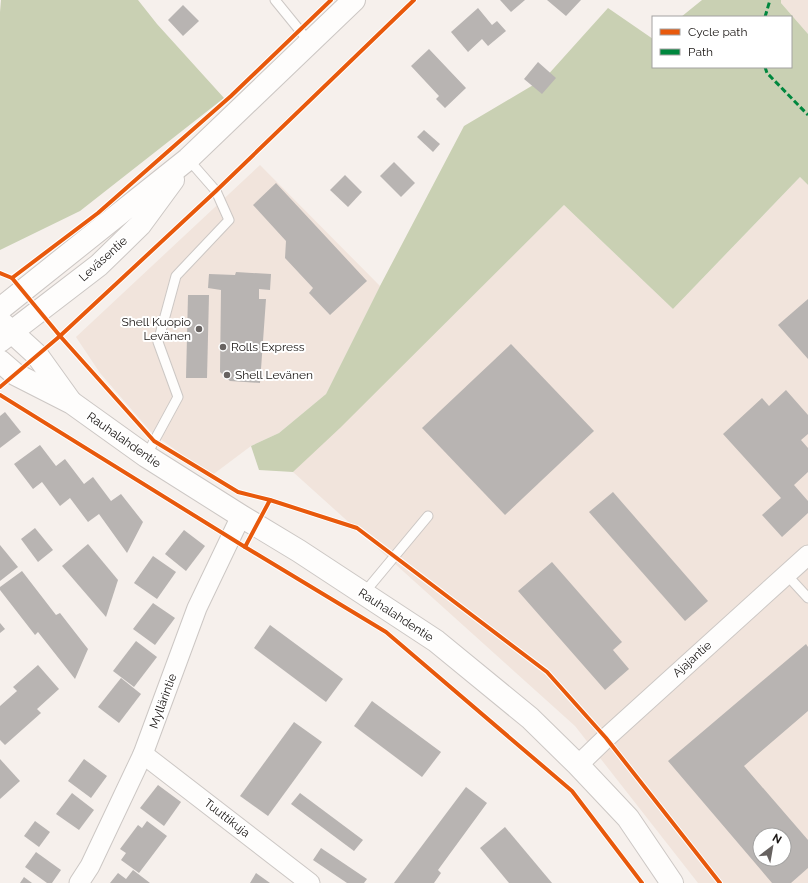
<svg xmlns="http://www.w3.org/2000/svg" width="808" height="883" font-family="Raleway,sans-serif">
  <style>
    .built { fill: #f1e4dc; fill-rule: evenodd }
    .forest { fill: #c9d0b3 }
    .building { fill: #b8b4b2; fill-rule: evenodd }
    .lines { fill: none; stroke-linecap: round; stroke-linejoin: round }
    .lane-casing { stroke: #ccc7c4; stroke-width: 11 }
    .street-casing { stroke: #ccc7c4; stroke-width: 21 }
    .secondary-casing { stroke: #ccc7c4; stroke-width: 24 }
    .lane { stroke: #fefdfc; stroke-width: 9 }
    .street { stroke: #fefdfc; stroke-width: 19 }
    .secondary { stroke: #fefdfc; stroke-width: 22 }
    .quiet { stroke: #00873e; stroke-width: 3; stroke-dasharray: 6 3; stroke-linecap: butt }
    .cycleway-casing { stroke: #fff; stroke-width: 6 }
    .cycleway { stroke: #e8590c; stroke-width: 4 }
    .poi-dot { fill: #676260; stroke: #fff; stroke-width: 1.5 }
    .labels { text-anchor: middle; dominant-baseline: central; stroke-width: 4; stroke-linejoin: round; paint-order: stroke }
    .street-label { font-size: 12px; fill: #1a1614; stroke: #fff }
    .poi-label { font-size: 12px; fill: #1a1614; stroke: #fff; text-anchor: start }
  </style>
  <rect width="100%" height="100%" fill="#f6f0ec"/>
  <g class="built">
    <path d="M781 0H808V34L781 3Z"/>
    <path d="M260 165 380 286 326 394 279 433 251 446 211 476 151 432 100 373 76 337Z"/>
    <path d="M800 177 808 185V883H698L575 726 293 472 564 205 673 309ZM760 835H784V859H760Z"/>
  </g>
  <g class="forest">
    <path d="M1 0H138L157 24 224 98 80 211 0 250V12Z"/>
    <path d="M702 0H781V3L808 34V185L800 177 673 309 564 205 340 428 293 472 259 470 251 446 279 433 326 394 380 286 464 126 545 78 608 8 653 39V67H791V17H681Z"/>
  </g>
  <g class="building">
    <path d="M500 0H525L511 12Z"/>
    <path d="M547 0H581L566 16Z"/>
    <path d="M183 5 199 21 183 36 168 20Z"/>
    <path d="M478 8 492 25 497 21 506 31 488 46 482 39 468 52 451 32Z"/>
    <path d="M429 49 466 88 445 108 436 99 439 96 411 66Z"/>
    <path d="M538 62 556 78 542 94 524 79Z"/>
    <path d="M424 130 440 144 433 152 417 137Z"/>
    <path d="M394 162 415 183 401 197 380 176Z"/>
    <path d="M345 175 362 192 348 207 330 190Z"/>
    <path d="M276 183 367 281 330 315 309 293 313 288 285 258 286 241 253 205Z"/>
    <path d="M236 272 271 274 270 290 259 289V299H266L260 383 230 381 220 372 221 290 208 288 209 274 235 275Z"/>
    <path d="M188 295H209L207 378H186Z"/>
    <path d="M808 299V359L778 325Z"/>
    <path d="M511 344 594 431 505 515 422 428Z"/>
    <path d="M786 390 808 415V434L801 440 808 448V472L794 485 808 501V513L782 537 762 515 781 498 723 434 762 398 769 406Z"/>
    <path d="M5 412 21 432 0 448V416Z"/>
    <path d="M40 445 56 466 65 459 84 484 93 477 111 501 121 494 143 522 127 553 99 514 88 522 70 498 60 506 42 482 33 489 14 464Z"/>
    <path d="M613 492 708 601 685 621 589 512Z"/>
    <path d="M35 528 53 550 38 562 21 539Z"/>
    <path d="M184 530 205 546 186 571 165 554Z"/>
    <path d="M88 544 118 580 106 617 62 566Z"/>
    <path d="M0 545 18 567 0 581Z"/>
    <path d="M153 556 176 572 157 599 134 583Z"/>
    <path d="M552 562 622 642 613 650 629 669 605 690 518 591Z"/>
    <path d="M22 571 56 615 60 613 88 649 75 679 38 632 35 635 0 590V587Z"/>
    <path d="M153 603 175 618 155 645 133 629Z"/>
    <path d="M0 623 5 629 0 633Z"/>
    <path d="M270 625 343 679 326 702 254 648Z"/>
    <path d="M136 641 157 657 134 687 113 671Z"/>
    <path d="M806 644 808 647V711L744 766 808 840V868L791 883H772L668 761ZM760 835H784V859H760Z"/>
    <path d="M38 665 59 689 37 709 41 713 5 745 0 740V706L17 691 13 687Z"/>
    <path d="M121 678 141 694 119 723 98 707Z"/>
    <path d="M372 701 441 752 422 777 354 726Z"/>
    <path d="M294 722 322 742 268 816 240 796Z"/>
    <path d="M0 759 20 781 0 799Z"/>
    <path d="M84 759 107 776 91 798 68 781Z"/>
    <path d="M158 785 181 802 164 826 140 808Z"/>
    <path d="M466 787 487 803 438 870 441 873 434 883H394Z"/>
    <path d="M72 793 94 810 79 830 56 814Z"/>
    <path d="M300 793 363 840 354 851 291 804Z"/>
    <path d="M35 821 50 832 39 847 24 836Z"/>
    <path d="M147 821 167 836 139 873 121 860 126 853 120 849 138 825 142 828Z"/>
    <path d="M505 827 552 883H509L480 848Z"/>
    <path d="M321 848 367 879 364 883H347L313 860Z"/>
    <path d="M36 852 61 870 52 883H47L25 867Z"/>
    <path d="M133 870 150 883H110L118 873 126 879Z"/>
    <path d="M256 873 270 883H250Z"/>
    <path d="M24 877 32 883H20Z"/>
  </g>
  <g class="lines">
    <defs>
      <g id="lane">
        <path d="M275 0 310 43"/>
        <path d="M146 456 178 397 158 342 176 276 229 220 216 191 188 159"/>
        <path d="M786 574 808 598"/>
        <path d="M364 593 428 516"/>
      </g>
      <g id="street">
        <path d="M143 754 310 883"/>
        <path d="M578 765 606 738 808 555"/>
        <path d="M79 883 90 866 143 754 197 608 241 516"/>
      </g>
      <g id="secondary">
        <path d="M0 309 188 159 354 0"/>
        <path d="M2 323 37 355 70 401"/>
        <path d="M0 341 99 265 140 225 173 180"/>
        <path d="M0 361 15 374 72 403 146 456 241 516 299 551 436 641 530 718 578 765 628 818 672 883"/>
      </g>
    </defs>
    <use href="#lane" class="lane-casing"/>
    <use href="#street" class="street-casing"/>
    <use href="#secondary" class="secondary-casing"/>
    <use href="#lane" class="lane"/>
    <use href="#street" class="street"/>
    <use href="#secondary" class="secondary"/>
    <g class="quiet">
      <path d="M765 17 770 0"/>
      <path d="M765 67 767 73 808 115"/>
    </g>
    <defs>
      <g id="cycleway">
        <path d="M0 273 12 278 60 336 154 441 238 492 270 500 357 528 547 672 606 738 720 883"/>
        <path d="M12 278 98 213 231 96 331 0"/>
        <path d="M0 387 60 336 216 191 414 0"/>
        <path d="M0 395 245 547 270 500"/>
        <path d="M245 547 386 632 572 791 642 883"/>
      </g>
    </defs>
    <use href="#cycleway" class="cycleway-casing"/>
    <use href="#cycleway" class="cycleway"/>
  </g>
  <g class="poi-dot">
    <circle cx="199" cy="329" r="4"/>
    <circle cx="223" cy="347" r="4"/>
    <circle cx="227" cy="375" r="4"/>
  </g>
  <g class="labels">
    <g class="street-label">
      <text transform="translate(103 259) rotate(-42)">Leväsentie</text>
      <text transform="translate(124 440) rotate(35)">Rauhalahdentie</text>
      <text transform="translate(396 615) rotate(33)">Rauhalahdentie</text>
      <text transform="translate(692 659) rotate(-42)">Ajajantie</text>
      <text transform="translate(163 701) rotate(-70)">Myllärintie</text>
      <text transform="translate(227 818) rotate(38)">Tuuttikuja</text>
    </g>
    <g class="poi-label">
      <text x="191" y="322" text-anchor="end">Shell Kuopio<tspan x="191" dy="14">Levänen</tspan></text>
      <text x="231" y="347">Rolls Express</text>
      <text x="235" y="375">Shell Levänen</text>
    </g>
  </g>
  <rect x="652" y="16" width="140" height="52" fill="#ffffff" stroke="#a3a2a1"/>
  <rect x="660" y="29" width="20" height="6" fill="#e8590c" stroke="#a3a2a1"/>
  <text x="688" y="36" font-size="12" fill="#1a1614">Cycle path</text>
  <rect x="660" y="49" width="20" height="6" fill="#00873e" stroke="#a3a2a1"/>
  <text x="688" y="56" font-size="12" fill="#1a1614">Path</text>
  <g transform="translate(772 847) rotate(31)"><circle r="19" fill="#ffffff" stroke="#a3a2a1"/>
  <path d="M0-3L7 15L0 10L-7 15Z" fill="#676260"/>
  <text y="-6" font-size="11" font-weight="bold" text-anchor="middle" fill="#1a1614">N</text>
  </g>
</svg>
